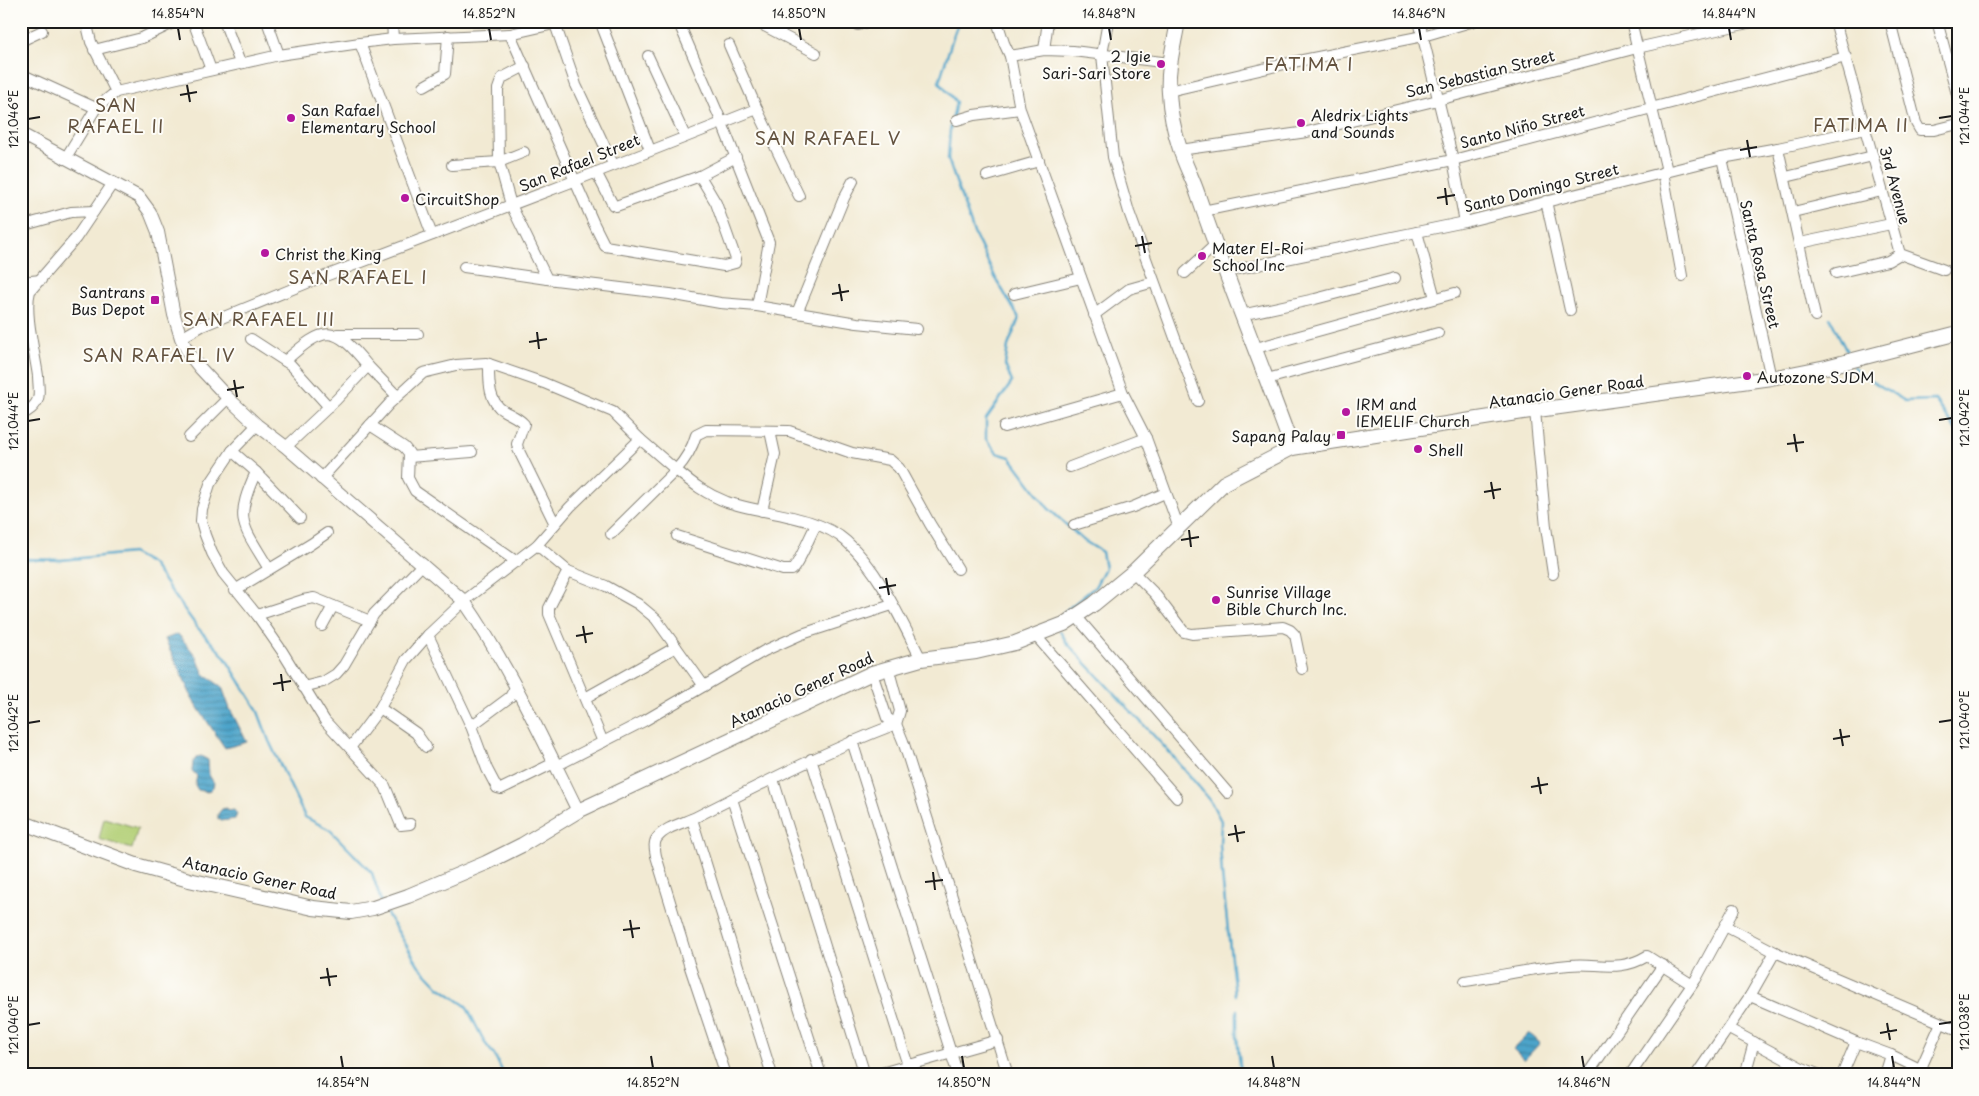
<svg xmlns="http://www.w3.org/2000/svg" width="1979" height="1096" font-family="'Playpen Sans',sans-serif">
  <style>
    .garden { fill: #b2cf76; stroke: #677649 }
    .water { fill: url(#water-rules); stroke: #346073 }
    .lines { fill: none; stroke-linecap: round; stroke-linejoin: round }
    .stream { stroke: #4da4ca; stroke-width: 2.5 }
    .minor-casing { stroke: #878378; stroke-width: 12 }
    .tertiary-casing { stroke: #878378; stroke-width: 14 }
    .secondary-casing { stroke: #878378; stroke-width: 16 }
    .minor { stroke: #fff; stroke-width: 10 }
    .tertiary { stroke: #fff; stroke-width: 12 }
    .secondary { stroke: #fff; stroke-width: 14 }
    .ticks { fill: none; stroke: #1c1c1c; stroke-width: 2 }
    .poi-dot { fill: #b5179e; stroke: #fdfcf7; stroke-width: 2 }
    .labels { text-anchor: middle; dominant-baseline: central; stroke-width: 4; stroke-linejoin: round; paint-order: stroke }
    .poi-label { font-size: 15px; fill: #1c1c1c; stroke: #fdfcf7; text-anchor: start }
    .street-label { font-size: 15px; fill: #1c1c1c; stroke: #fdfcf7 }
    .quarter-label { font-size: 18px; letter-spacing: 1px; fill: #63523f; stroke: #fdfcf7 }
    .neatline { fill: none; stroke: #1c1c1c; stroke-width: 2 }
    .ticks-label { font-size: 12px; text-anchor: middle; fill: #1c1c1c }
  </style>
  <defs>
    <pattern id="water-rules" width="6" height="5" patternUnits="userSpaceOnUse" patternTransform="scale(1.25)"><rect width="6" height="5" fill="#4da4ca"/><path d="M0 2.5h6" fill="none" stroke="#3f85a3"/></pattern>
  </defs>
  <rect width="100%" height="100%" fill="#fdfcf7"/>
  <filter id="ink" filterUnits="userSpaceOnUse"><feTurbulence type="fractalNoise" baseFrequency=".02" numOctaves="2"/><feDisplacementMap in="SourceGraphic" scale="10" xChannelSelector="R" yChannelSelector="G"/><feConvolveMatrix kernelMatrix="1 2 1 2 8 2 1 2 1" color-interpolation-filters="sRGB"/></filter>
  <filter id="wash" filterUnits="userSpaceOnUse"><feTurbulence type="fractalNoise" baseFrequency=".0096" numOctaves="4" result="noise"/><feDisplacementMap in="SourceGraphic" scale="20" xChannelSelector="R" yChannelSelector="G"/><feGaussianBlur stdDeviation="1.12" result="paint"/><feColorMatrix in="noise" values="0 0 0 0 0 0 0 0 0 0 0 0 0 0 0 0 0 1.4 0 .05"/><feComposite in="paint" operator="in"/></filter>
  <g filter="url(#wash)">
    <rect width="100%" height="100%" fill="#f2ead3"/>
    <path class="garden" d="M104 818 138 828 132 849 99 839Z"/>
    <g class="water">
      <path d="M178 634 196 656 204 674 222 687 230 709 247 742 225 748 194 702 165 639Z"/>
      <path d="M201 756 208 760 209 775 214 783 213 787 208 792 198 790 195 785 197 776 192 771 193 762 197 757Z"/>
      <path d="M226 808 227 811 234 810 237 814 235 819 221 821 220 818 218 819V814L222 809Z"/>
      <path d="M1529 1033 1540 1043 1524 1060 1513 1049Z"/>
    </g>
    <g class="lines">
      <g class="stream">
        <path d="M959 21 954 34 939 82 956 102 950 130 948 159 974 233 996 279 1019 318 1008 346 1005 365 1012 382 986 419V439L997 453 1010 457 1048 508 1083 540 1102 552 1105 568 1095 587 1063 613"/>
        <path d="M1830 318 1849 356"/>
        <path d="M1854 366 1859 373 1905 401 1935 400 1958 433"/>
        <path d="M21 559 61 560 132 553 152 564 197 627 224 656 257 709 269 741 305 817 330 830 372 873 381 901"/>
        <path d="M1060 631 1067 643 1171 754 1210 800 1221 821 1220 844 1222 875 1235 995"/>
        <path d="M384 909 419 966 439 987 466 1006 485 1043 495 1056 504 1075"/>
        <path d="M1237 1010V1036L1241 1075"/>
      </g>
    </g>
  </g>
  <g filter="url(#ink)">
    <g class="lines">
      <defs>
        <g id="minor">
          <path d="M86 21 91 42 116 92"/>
          <path d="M193 21 211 70"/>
          <path d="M224 21 240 63"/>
          <path d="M267 21 279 55"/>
          <path d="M392 21 393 39"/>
          <path d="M554 21 576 85 613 164"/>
          <path d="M600 21 650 150"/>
          <path d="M678 21 722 123 769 242 757 306"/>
          <path d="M755 21 816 53"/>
          <path d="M846 21 858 25 871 21"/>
          <path d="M997 21 1004 43 1010 56"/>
          <path d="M1108 21 1102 55 1113 157 1129 212 1198 401"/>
          <path d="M1419 21 1453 160 1465 222"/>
          <path d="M1631 21 1667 171"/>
          <path d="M1835 21 1900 254 1944 270"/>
          <path d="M1890 21 1916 123 1920 130H1934L1958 124"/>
          <path d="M1937 21 1958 98"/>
          <path d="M779 33 784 21"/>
          <path d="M510 34 567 21"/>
          <path d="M21 43 25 39 42 31"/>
          <path d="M360 43 393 39 510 34 594 224 605 246 724 266 735 263 736 259 716 203 700 176"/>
          <path d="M94 50 142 38 177 21"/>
          <path d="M1044 50 1048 21"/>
          <path d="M648 56 685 136"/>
          <path d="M1170 63 1073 51 1044 50 1010 56 1020 109 1123 393 1146 438 1179 528"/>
          <path d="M525 66 502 78 498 89 499 162 511 205 547 279 670 294 720 303 757 306 857 323 917 329"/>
          <path d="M21 74 96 108"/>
          <path d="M424 86 445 74 448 36"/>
          <path d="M1169 91 1293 62 1423 36 1474 21"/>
          <path d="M757 109 799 196"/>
          <path d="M957 120 974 115 1020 109"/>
          <path d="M1778 148 1815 316"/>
          <path d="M1180 150 1307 132 1438 100 1637 48 1757 21"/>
          <path d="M1722 158 1771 378"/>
          <path d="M65 159 96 108 116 92 279 55 360 43 432 235"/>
          <path d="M452 165 499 162 524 152"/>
          <path d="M596 172 613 205 616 206 700 176 736 157"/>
          <path d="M1663 172 1682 276"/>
          <path d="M987 176 1039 161"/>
          <path d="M1786 177 1873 156"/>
          <path d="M1546 201 1570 310"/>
          <path d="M1203 211 1453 160 1846 57"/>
          <path d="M1793 212 1882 191"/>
          <path d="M21 226 71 212 94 211"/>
          <path d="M1417 232 1435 298"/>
          <path d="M1800 243 1891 224"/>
          <path d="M464 267 547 279"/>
          <path d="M1224 272 1465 222 1722 158 1778 148 1865 129"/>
          <path d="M1185 273 1215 245"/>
          <path d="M1836 273 1888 261 1900 254"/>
          <path d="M21 282 41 280"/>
          <path d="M1014 294 1081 278"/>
          <path d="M797 313 844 198 853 181"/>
          <path d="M1094 315 1129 289 1154 282"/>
          <path d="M1241 315 1315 299 1395 278"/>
          <path d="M337 334H418"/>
          <path d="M181 338 202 326 307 283 574 181 757 109 729 45"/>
          <path d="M251 339 291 365 329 407"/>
          <path d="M1256 348 1455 293"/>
          <path d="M285 361C325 325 334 324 368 366"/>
          <path d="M489 364C489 380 488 402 504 411 511 415 519 418 524 424L517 444 518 449 555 524"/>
          <path d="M1267 379 1438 333"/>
          <path d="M1535 411 1546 527 1553 574"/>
          <path d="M21 415C29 411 35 407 38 399 40 393 38 383 38 376 35 353 24 313 30 291L76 238 113 183"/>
          <path d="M257 425 232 451 210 484 202 509 201 521 205 535 212 553 223 573 257 615 282 651 325 721 385 786 401 825 410 824"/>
          <path d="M370 425 404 447 409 453 408 478 415 491 517 562"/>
          <path d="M1004 427 1123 393"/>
          <path d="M189 437 228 398"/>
          <path d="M286 447 336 400 368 366 397 396"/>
          <path d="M232 451 256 472 300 518"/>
          <path d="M409 457 472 452"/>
          <path d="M1070 467 1146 438"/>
          <path d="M256 472C233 522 243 525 269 569"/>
          <path d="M321 479 390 403 423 373 456 365 486 363 544 383 613 412 640 439 676 470C686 459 692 449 696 435L706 430 789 431 852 453 890 460 899 468 930 524 958 569"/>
          <path d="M762 511 775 454 770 431"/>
          <path d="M1074 525 1133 507 1165 493"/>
          <path d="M611 534 676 470C693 484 706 494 727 502 763 514 817 515 846 541 879 570 901 620 921 659"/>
          <path d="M677 536 783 570H792C799 564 810 535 816 525"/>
          <path d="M537 545 568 571 606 586 638 604 656 619 704 686"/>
          <path d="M568 571 549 608V614L603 742"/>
          <path d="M1133 572 1155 594 1184 632 1192 634 1283 627 1290 630 1295 635 1302 669"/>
          <path d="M235 590 311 544 327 533"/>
          <path d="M257 615 303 600 314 598 370 621"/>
          <path d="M1076 616 1228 793"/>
          <path d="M322 626 333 606"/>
          <path d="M428 635 471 726 487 769 497 788 501 789 554 763"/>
          <path d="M1036 636 1177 798"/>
          <path d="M888 667 900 711 896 724"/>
          <path d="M872 673 887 718 896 724 903 741 1008 1075"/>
          <path d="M303 687 323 682 336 674 344 665 374 614 423 564"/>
          <path d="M585 698 676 647"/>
          <path d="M380 708 416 733 426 747"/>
          <path d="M471 726 510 697 515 688"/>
          <path d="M852 741 958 1075"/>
          <path d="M350 748 380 708 406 660 428 635 464 601 537 545 570 507 640 439"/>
          <path d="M811 759 911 1075"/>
          <path d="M556 766 644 721 764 651 802 634 892 605"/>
          <path d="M773 779 865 1075"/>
          <path d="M732 799 821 1075"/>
          <path d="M692 819 772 1075"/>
          <path d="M1725 926 1775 952 1958 1030"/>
          <path d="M1465 981C1499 976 1534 968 1569 965 1598 962 1619 973 1647 956L1691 984"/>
          <path d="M1750 996 1856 1042 1891 1055 1932 1075"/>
          <path d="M1729 1029 1800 1067 1820 1075"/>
          <path d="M1921 1068 1941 1023"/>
          <path d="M726 1075 689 964 656 856C655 850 653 843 657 838 666 826 685 823 698 816 763 783 828 750 896 724"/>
          <path d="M874 1075 998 1040"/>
          <path d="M1587 1075 1663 965"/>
          <path d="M1630 1075 1696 979 1734 909"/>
          <path d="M1696 1075 1750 996 1775 952"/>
          <path d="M1745 1075 1754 1042"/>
          <path d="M1842 1075 1856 1042"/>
          <path d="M1885 1075 1891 1055"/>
        </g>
        <path id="tertiary" d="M21 134 139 197 150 212 158 232 174 315 181 338 189 354 200 368 228 398 257 425 286 447 464 601C509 666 543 740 578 811"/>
        <g id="secondary">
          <path d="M1178 21C1174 45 1167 69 1169 93 1170 112 1174 131 1180 149 1185 165 1193 179 1198 195 1227 281 1262 364 1292 448"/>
          <path d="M21 822 136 865 189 880 313 908 351 912 373 908 408 896 486 863 522 845 578 811 872 673 921 659 976 652 1015 643 1064 624 1094 604 1133 572 1224 483 1292 448 1523 412 1771 378 1826 367 1958 333"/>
        </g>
      </defs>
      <use href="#minor" class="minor-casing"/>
      <use href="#tertiary" class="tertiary-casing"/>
      <use href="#secondary" class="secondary-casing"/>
      <use href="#minor" class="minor"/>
      <use href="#tertiary" class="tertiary"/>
      <use href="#secondary" class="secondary"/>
    </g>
  </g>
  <path class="ticks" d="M178 28 180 40M489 28 491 40M799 28 801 40M1109 28 1111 40M1419 28 1421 40M1729 28 1731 40M187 85 190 102M180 95 197 92M1939 118 1952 116M28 119 40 117M1747 140 1750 157M1740 150 1757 147M1445 188 1447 205M1437 198 1455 195M1142 236 1145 253M1135 246 1152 243M839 284 842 301M832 294 849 291M537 332 539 349M529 342 547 339M234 380 237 397M227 390 244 387M1939 420 1952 418M28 421 40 419M1794 434 1797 452M1787 444 1804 442M1491 482 1494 499M1484 492 1501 489M1189 530 1191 547M1181 540 1199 537M886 578 889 595M879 588 896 585M583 626 586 643M576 636 593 633M281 674 283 691M273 684 291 681M1939 722 1952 720M28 723 40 721M1840 729 1843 746M1833 739 1850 736M1538 777 1541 794M1531 787 1548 784M1235 825 1238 842M1228 835 1245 832M933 872 935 890M925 882 943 880M630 920 633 938M623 930 640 928M327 968 330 986M320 978 337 976M1887 1023 1890 1040M1939 1024 1952 1022M28 1025 40 1023M1880 1033 1897 1030M341 1056 343 1068M651 1056 653 1068M962 1056 964 1068M1272 1056 1274 1068M1582 1056 1584 1068M1892 1056 1894 1068"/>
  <g class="poi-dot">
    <circle cx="1161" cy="64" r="5"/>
    <circle cx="291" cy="118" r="5"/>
    <circle cx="1301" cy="123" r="5"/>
    <circle cx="405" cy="198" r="5"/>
    <circle cx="265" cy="253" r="5"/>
    <circle cx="1202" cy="256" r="5"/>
    <rect x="150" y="295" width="10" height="10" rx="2.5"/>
    <circle cx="1747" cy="376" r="5"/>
    <circle cx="1346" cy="412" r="5"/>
    <rect x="1336" y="430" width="10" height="10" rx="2.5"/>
    <circle cx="1418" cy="449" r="5"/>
    <circle cx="1216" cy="600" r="5"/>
  </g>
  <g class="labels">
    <g class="poi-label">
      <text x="1151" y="55" text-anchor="end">2 Igie<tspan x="1151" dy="17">Sari-Sari Store</tspan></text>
      <text x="301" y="109">San Rafael<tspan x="301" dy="17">Elementary School</tspan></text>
      <text x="1311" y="114">Aledrix Lights<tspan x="1311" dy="17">and Sounds</tspan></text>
      <text x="415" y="198">CircuitShop</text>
      <text x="1212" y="247">Mater El-Roi<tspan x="1212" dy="17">School Inc</tspan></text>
      <text x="275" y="253">Christ the King</text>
      <text x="145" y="291" text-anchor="end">Santrans<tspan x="145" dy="17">Bus Depot</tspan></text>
      <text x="1757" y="376">Autozone SJDM</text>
      <text x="1356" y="403">IRM and<tspan x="1356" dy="17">IEMELIF Church</tspan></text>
      <text x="1331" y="435" text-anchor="end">Sapang Palay</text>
      <text x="1428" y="449">Shell</text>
      <text x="1226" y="591">Sunrise Village<tspan x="1226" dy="17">Bible Church Inc.</tspan></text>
    </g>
    <g class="street-label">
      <text transform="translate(1480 73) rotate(-14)">San Sebastian Street</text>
      <text transform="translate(1522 126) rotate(-15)">Santo Niño Street</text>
      <text transform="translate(579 162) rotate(-22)">San Rafael Street</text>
      <text transform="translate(1896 185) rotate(75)">3rd Avenue</text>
      <text transform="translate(1541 187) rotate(-14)">Santo Domingo Street</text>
      <text transform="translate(1761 264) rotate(77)">Santa Rosa Street</text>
      <text transform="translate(1566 391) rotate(-8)">Atanacio Gener Road</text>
      <text transform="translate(801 689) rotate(-25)">Atanacio Gener Road</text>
      <text transform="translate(260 877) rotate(12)">Atanacio Gener Road</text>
    </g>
    <g class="quarter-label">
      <text x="1309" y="63">FATIMA I</text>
      <text x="116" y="104">SAN<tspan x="116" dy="21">RAFAEL II</tspan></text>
      <text x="1861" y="124">FATIMA II</text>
      <text x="828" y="137">SAN RAFAEL V</text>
      <text x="358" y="276">SAN RAFAEL I</text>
      <text x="259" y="318">SAN RAFAEL III</text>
      <text x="159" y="354">SAN RAFAEL IV</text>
    </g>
  </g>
  <rect width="1979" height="1096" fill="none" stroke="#fdfcf7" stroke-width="55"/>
  <rect x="28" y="28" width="1924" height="1040" class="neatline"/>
  <g class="ticks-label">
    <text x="178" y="18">14.854°N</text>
    <text x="489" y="18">14.852°N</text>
    <text x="799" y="18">14.850°N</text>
    <text x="1109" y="18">14.848°N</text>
    <text x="1419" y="18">14.846°N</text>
    <text x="1729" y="18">14.844°N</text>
    <text transform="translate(1965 116) rotate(-90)" y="4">121.044°E</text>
    <text transform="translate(14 119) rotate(-90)" y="4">121.046°E</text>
    <text transform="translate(1965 418) rotate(-90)" y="4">121.042°E</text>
    <text transform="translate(14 421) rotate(-90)" y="4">121.044°E</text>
    <text transform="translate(1965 720) rotate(-90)" y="4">121.040°E</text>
    <text transform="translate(14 723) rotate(-90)" y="4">121.042°E</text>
    <text transform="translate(1965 1022) rotate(-90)" y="4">121.038°E</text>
    <text transform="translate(14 1025) rotate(-90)" y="4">121.040°E</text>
    <text x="343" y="1087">14.854°N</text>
    <text x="653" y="1087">14.852°N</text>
    <text x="964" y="1087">14.850°N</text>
    <text x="1274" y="1087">14.848°N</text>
    <text x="1584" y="1087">14.846°N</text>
    <text x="1894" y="1087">14.844°N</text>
  </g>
</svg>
